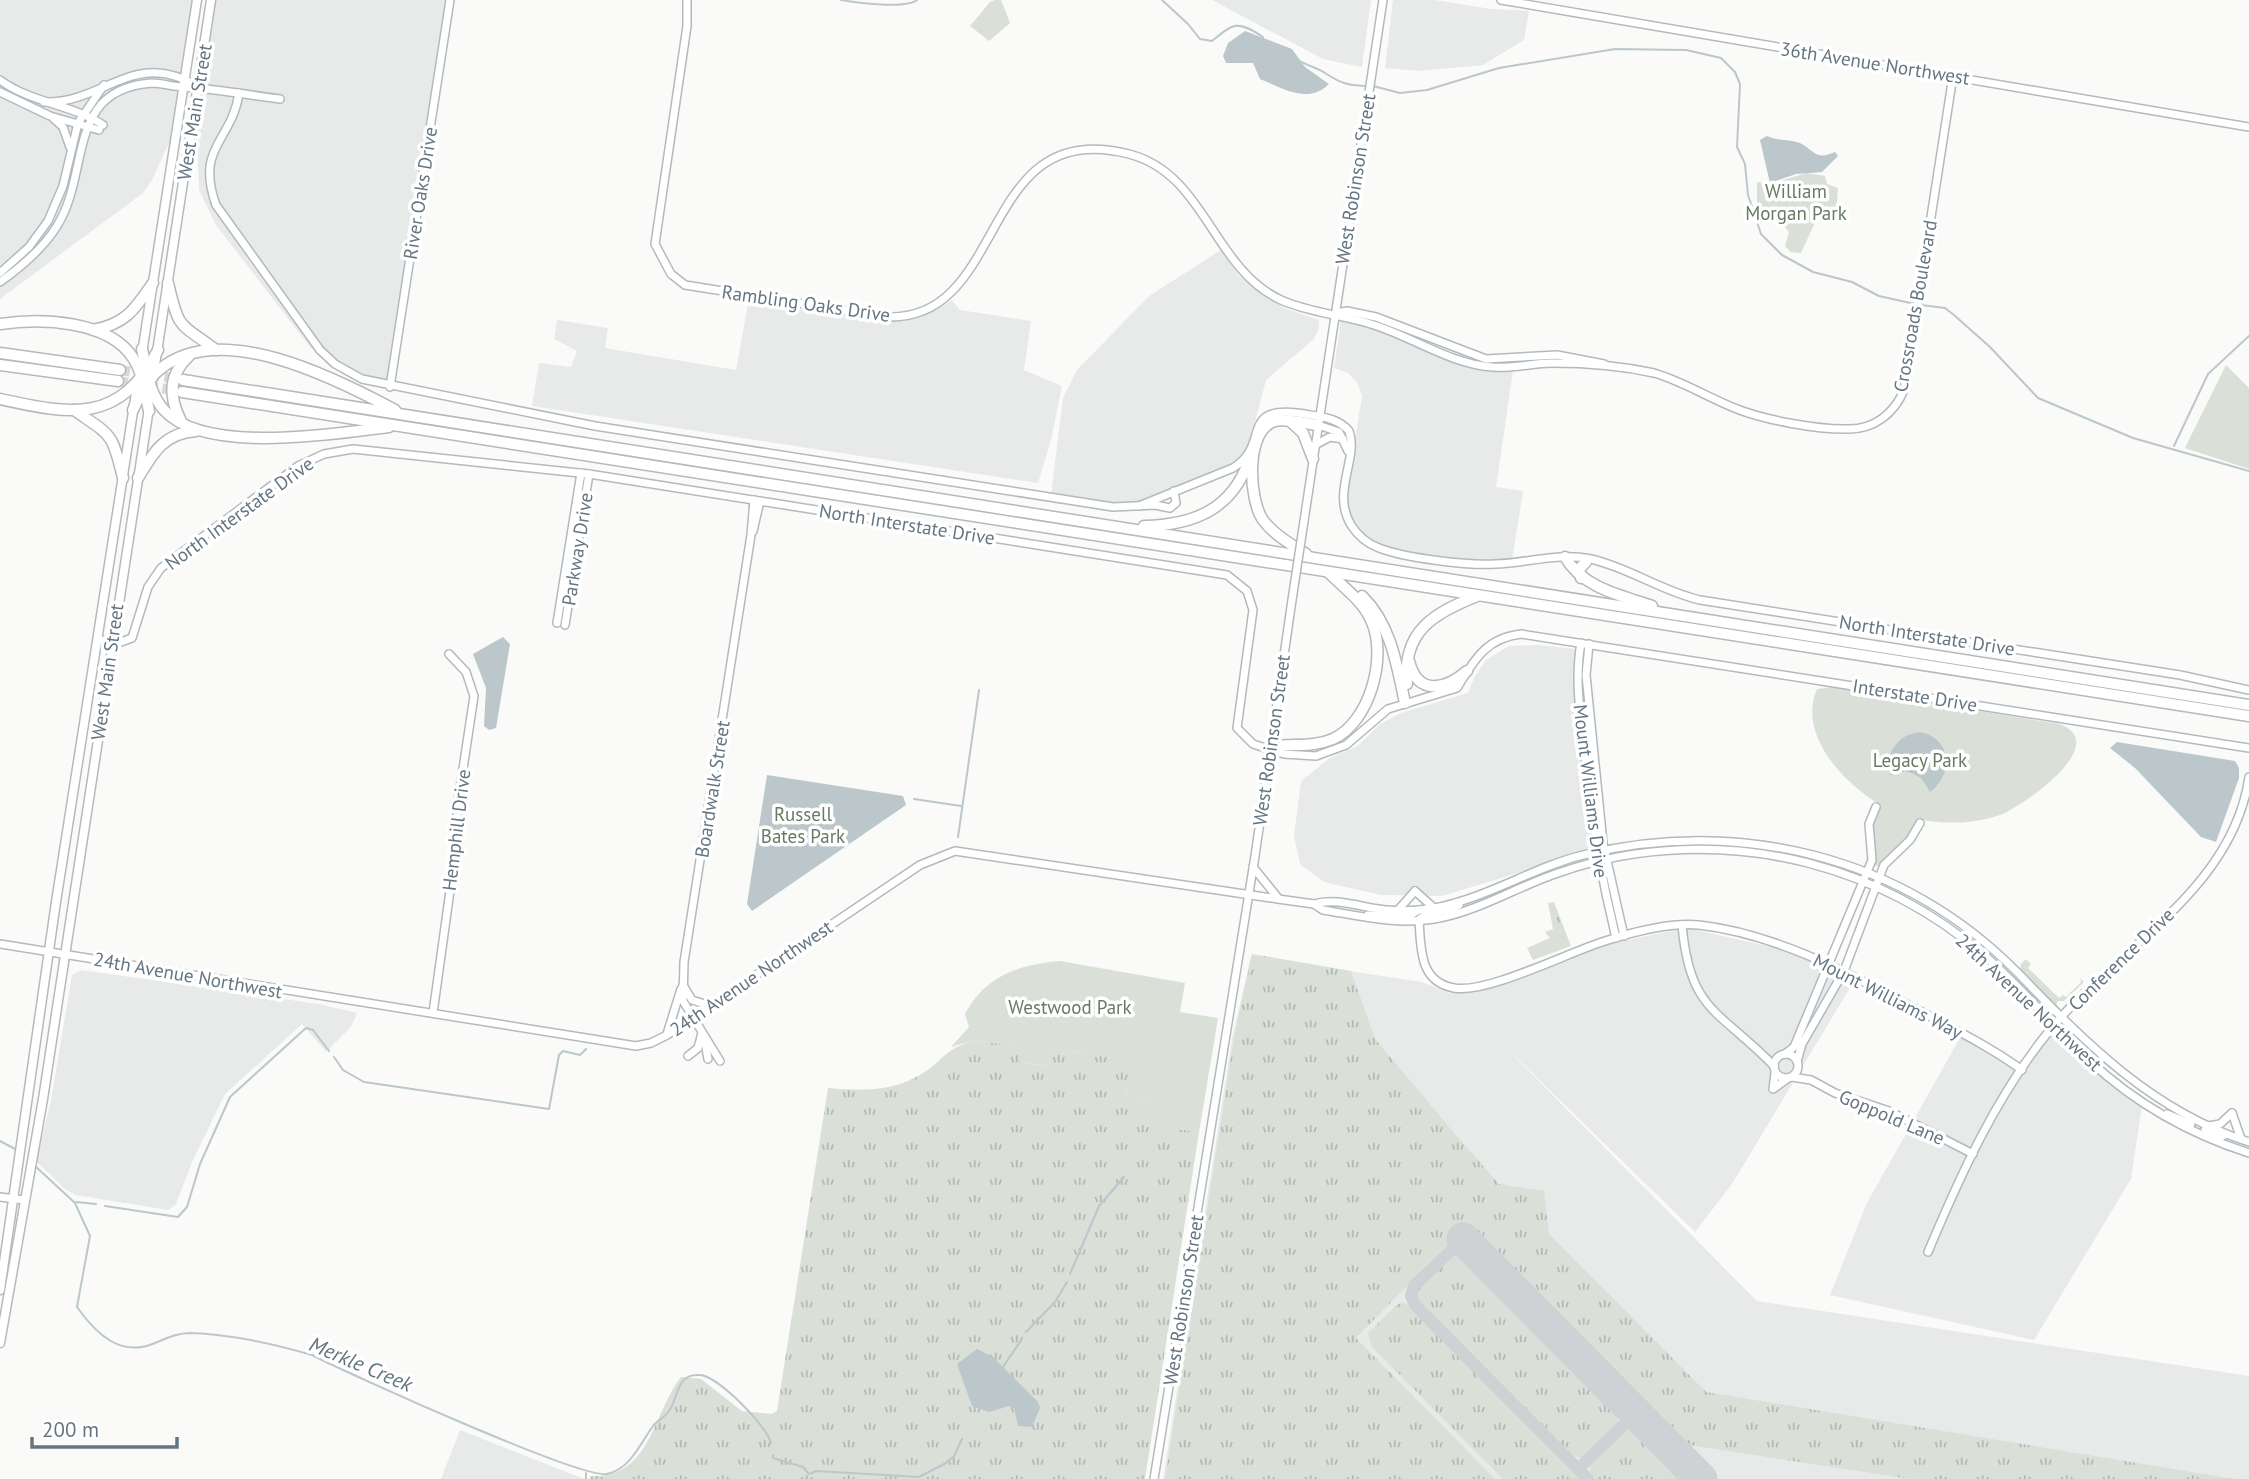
<svg xmlns="http://www.w3.org/2000/svg" width="2249" height="1479" font-family="'PT Sans',sans-serif">
  <style>
    .built { fill: #e8e9e9 }
    .grass { fill: url(#grass-tufts) }
    .green { fill: #dadfd7 }
    .water { fill: #bbc7cb }
    .lines { fill: none; stroke-linecap: round; stroke-linejoin: round }
    .stream { stroke: #bbc7cb; stroke-width: 2 }
    .taxiway { stroke: #ced2d4; stroke-width: 12 }
    .runway { stroke: #ced2d4; stroke-width: 33 }
    .highway-tunnel { stroke: #d5d9db; stroke-width: 10; stroke-dasharray: 10 5; stroke-linecap: butt }
    .secondary-casing { stroke: #b3babf; stroke-width: 10 }
    .primary-casing { stroke: #b5babe; stroke-width: 11 }
    .highway-casing { stroke: #b4b9bd; stroke-width: 13 }
    .secondary { stroke: #fff; stroke-width: 7 }
    .primary { stroke: #fff; stroke-width: 8 }
    .highway { stroke: #fff; stroke-width: 10 }
    .secondary-bridge-casing { stroke: #b3babf; stroke-width: 10; stroke-linecap: butt }
    .secondary-bridge { stroke: #fff; stroke-width: 7 }
    .labels { text-anchor: middle; dominant-baseline: central; stroke-width: 7; stroke-linejoin: round; paint-order: stroke }
    .street-label { font-size: 19px; fill: #657683; stroke: #fff }
    .park-label { font-size: 19px; fill: #687a64; stroke: #fff }
    .water-label { font-size: 21px; font-style: italic; fill: #60757c; stroke: #fff }
  </style>
  <defs>
    <pattern id="grass-tufts" width="24" height="20" patternUnits="userSpaceOnUse" patternTransform="scale(1.75)"><rect width="24" height="20" fill="#dadfd7"/><path d="M3 7l-1-3M5 7V3M7 7l1-3M15 17l-1-3M17 17v-4M19 17l1-3" fill="none" stroke="#b4b9b4"/></pattern>
  </defs>
  <rect width="100%" height="100%" fill="#fafaf8"/>
  <g class="built">
    <path d="M0 0H194L171 138 152 180 143 193 0 299Z"/>
    <path d="M211 0H448L388 390 341 373 310 347 216 225 199 190 197 124Z"/>
    <path d="M1212 0H1371L1362 67 1323 59Z"/>
    <path d="M1393 0H1434L1491 9 1529 11 1524 40 1483 65 1420 71 1385 68Z"/>
    <path d="M1221 250 1238 275 1260 293 1284 308 1319 320 1318 331 1313 340 1266 380 1247 452 1235 466 1130 507 1051 496 1063 398 1077 370 1149 296Z"/>
    <path d="M749 298 876 319 904 320 928 313 952 300 960 310 1031 321 1024 370 1062 386 1051 440 1038 483 532 406 539 363 571 367 577 351 554 339 557 320 608 328 605 348 736 370Z"/>
    <path d="M1341 320 1369 326 1483 369 1513 371 1496 487 1523 491 1512 560 1478 562 1387 548 1365 537 1355 526 1349 512 1347 490 1362 396 1357 382 1348 373 1334 368Z"/>
    <path d="M1537 645 1577 649 1575 687 1593 850 1442 896 1381 895 1324 882 1300 864 1294 836 1301 781 1330 758 1358 746 1379 725 1401 713 1468 693 1475 676 1486 660 1509 646Z"/>
    <path d="M1686 928 1777 948 1854 981 1732 1184 1695 1232 1499 1041 1757 1301 2249 1376V1479H1163L1232 1039 1251 956 1422 982 1451 994V991H1465L1527 974 1603 945Z"/>
    <path d="M81 970 319 1004 357 1013 351 1027 326 1052 302 1024 225 1094 193 1160 176 1204 168 1210 76 1195 65 1189 36 1161 51 1101 72 975Z"/>
    <path d="M2048 1024 2105 1081 2142 1106 2131 1179 2034 1340 1830 1295 1867 1203 1961 1036 2018 1069Z"/>
    <path d="M460 1430 582 1478V1479H441Z"/>
  </g>
  <g class="grass">
    <path d="M1554 902 1571 946 1533 960 1527 948 1550 938 1545 932 1553 929 1548 903Z"/>
    <path d="M1252 954 1351 971 1375 1039 1455 1134 1499 1184 1544 1191 1549 1234 1706 1392 2234 1479H1910L1683 1444 1463 1224 1448 1239 1450 1242 1356 1338 1495 1479H1165L1234 1037Z"/>
    <path d="M2026 959 2031 964 2028 968 2059 998 2063 995 2066 997 2081 982 2080 978 2084 982 2064 1001H2058L2056 1005 2020 971 2021 964Z"/>
    <path d="M975 1040 1022 1047 1020 1062 1048 1066 1052 1048 1131 1061 1126 1093 1154 1105 1171 1128 1199 1132 1145 1479H590V1476C651 1479 652 1414 681 1377L701 1379 742 1411 772 1414 777 1411 828 1088C861 1091 890 1092 920 1075 945 1060 942 1050 975 1040Z"/>
    <path d="M1454 1254 1464 1256 1616 1409 1618 1423 1586 1456 1580 1458 1570 1454 1417 1300V1289Z"/>
    <path d="M1405 1303 1416 1313 1582 1479H1503L1371 1346 1368 1333 1398 1304Z"/>
    <path d="M1631 1429 1639 1432 1685 1479H1595C1591 1474 1588 1469 1591 1463 1597 1451 1619 1431 1631 1429Z"/>
  </g>
  <g class="green">
    <path d="M995 0H1001L1010 23 989 41 970 26 990 2Z"/>
    <path d="M1807 173 1825 176 1827 184 1838 188 1836 214 1818 216 1801 253 1791 252 1785 246 1789 232 1780 221 1757 213V182L1770 184Z"/>
    <path d="M2226 365 2249 388V469L2185 448Z"/>
    <path d="M1832 687 2059 724C2114 743 2022 807 2000 815 1974 824 1948 824 1921 820L1908 840 1877 867 1874 863 1875 849 1871 830 1880 805C1844 783 1797 735 1817 689Z"/>
    <path d="M1060 961 1185 983 1180 1012 1218 1018 1199 1132 1171 1128 1155 1113 1154 1105 1126 1093 1130 1061 1052 1048 1049 1066 1020 1062 1021 1047 975 1040 951 1047 969 1027 965 1014C986 975 1018 965 1060 961Z"/>
  </g>
  <g class="water">
    <path d="M1245 31 1292 49 1305 67 1329 84C1308 105 1283 88 1260 79L1253 63H1226L1223 56 1228 43Z"/>
    <path d="M1767 136C1777 141 1790 139 1800 143 1814 150 1815 161 1835 152L1838 156 1822 172 1796 174 1770 183 1760 140Z"/>
    <path d="M503 637 510 644 496 728 489 730 484 726 486 688 473 654Z"/>
    <path d="M1920 732C1952 738 1954 774 1930 792L1922 779 1914 774 1905 771 1890 775C1884 754 1898 734 1920 732Z"/>
    <path d="M2117 742 2235 761 2239 768V778L2216 842 2201 837 2135 768 2110 748Z"/>
    <path d="M767 775 903 796 906 805 752 911 747 904Z"/>
    <path d="M977 1349 993 1357 1038 1402 1040 1408 1032 1427 1018 1426 1014 1408 1009 1406 989 1412 972 1406 957 1364Z"/>
  </g>
  <g class="lines">
    <g class="stream">
      <path d="M841 0C857 3 906 9 917 0"/>
      <path d="M1162 0 1188 24 1200 39 1212 41C1234 23 1237 20 1263 37"/>
      <path d="M1300 61C1308 66 1318 68 1325 73 1340 83 1349 86 1368 86"/>
      <path d="M1373 86 1400 93 1427 90 1499 68 1615 49 1686 50 1721 58 1735 72 1740 84 1737 147 1745 164 1748 195 1761 234 1782 255 1813 272 1852 282 1879 296 1915 304"/>
      <path d="M1921 305 1945 308 1954 315 1990 347 2038 398 2133 438 2249 471"/>
      <path d="M2174 446 2208 374 2249 336"/>
      <path d="M914 799 961 806"/>
      <path d="M958 837 979 690"/>
      <path d="M334 1057 343 1070 364 1082 549 1109 559 1055 563 1051 580 1055 586 1049"/>
      <path d="M0 1141 17 1150"/>
      <path d="M34 1165 75 1203 90 1236 77 1307C96 1334 121 1358 155 1343 167 1338 177 1333 190 1333 231 1334 274 1344 312 1355 349 1374 581 1479 607 1474 631 1469 641 1442 653 1426 658 1420 665 1417 669 1411 679 1397 676 1373 700 1375 718 1376 767 1426 771 1443"/>
      <path d="M76 1202 96 1204"/>
      <path d="M105 1206 178 1217 187 1207 200 1164 230 1097 306 1028 313 1030 329 1051"/>
      <path d="M1070 1274 1099 1206 1124 1177"/>
      <path d="M1026 1332 1055 1302 1067 1282"/>
      <path d="M1003 1367 1022 1339"/>
      <path d="M773 1455V1458L803 1467 808 1473"/>
      <path d="M809 1474 816 1471 919 1477 946 1463 954 1456 962 1439"/>
      <path d="M586 1479V1473"/>
    </g>
    <g class="taxiway">
      <path d="M1463 1239 1414 1286 1411 1296 1415 1305 1588 1479"/>
      <path d="M1578 1469 1636 1413"/>
    </g>
    <path class="runway" d="M1463 1239 1701 1479"/>
    <g class="highway-tunnel">
      <path d="M120 370 179 379"/>
      <path d="M118 381 179 391"/>
    </g>
    <defs>
      <g id="secondary">
        <path d="M687 0V26L655 244 671 274 685 285 887 317C1010 321 977 115 1129 154 1206 174 1212 268 1281 300 1310 313 1344 315 1374 325 1412 337 1451 364 1492 367 1513 369 1532 363 1552 363 1584 363 1622 366 1654 373 1682 381 1709 398 1737 409 1765 420 1818 430 1849 429 1874 429 1894 414 1904 390L1953 76"/>
        <path d="M1501 0 2249 127"/>
        <path d="M0 80C31 103 71 104 103 125"/>
        <path d="M0 92 50 116 99 130"/>
        <path d="M239 93C232 142 195 146 216 205L320 350 335 364 362 379 595 426 1113 507 1155 505 1170 508 1176 503 1174 491"/>
        <path d="M44 102C104 104 135 47 198 87"/>
        <path d="M54 119 63 127 70 147"/>
        <path d="M0 273 29 247 48 221 63 186 78 123 104 85"/>
        <path d="M0 282C21 267 43 249 57 226 91 172 65 89 152 83 162 83 173 87 184 87 216 89 248 95 280 99"/>
        <path d="M1336 313 1347 311 1376 317 1486 359 1557 355 1604 364"/>
        <path d="M390 387 450 0"/>
        <path d="M1318 425 1339 432 1348 451"/>
        <path d="M1315 445 1330 437 1343 439"/>
        <path d="M1139 506 1233 468C1273 444 1235 401 1310 415 1324 417 1339 419 1349 431 1359 458 1331 492 1351 525 1358 536 1368 544 1379 548 1405 558 1469 566 1496 564 1528 563 1558 552 1591 559 1630 568 1661 591 1700 600L2180 675 2249 690"/>
        <path d="M1304 521 1383 0"/>
        <path d="M753 531 760 501"/>
        <path d="M557 623 581 473"/>
        <path d="M565 625 589 474"/>
        <path d="M99 640 121 642 132 638 148 587 161 568 298 466 324 454 353 449 589 474 1227 575 1247 591 1253 610 1237 728 1253 744 1284 754 1316 756 1346 745 1388 709 1457 688C1474 660 1486 638 1521 634L2249 748"/>
        <path d="M1581 643C1574 681 1581 718 1585 756 1591 818 1601 877 1616 938"/>
        <path d="M1589 644 1586 675 1603 843 1624 936"/>
        <path d="M1253 867 1278 898"/>
        <path d="M1415 891 1434 908"/>
        <path d="M1314 904C1336 897 1363 908 1386 910 1409 912 1432 910 1455 903 1499 891 1538 866 1583 855 1738 816 1904 857 2017 972 2086 1043 2152 1111 2249 1142"/>
        <path d="M1398 910 1415 891"/>
        <path d="M1368 915 1409 916 1417 911"/>
        <path d="M1419 920C1421 948 1419 982 1454 988 1487 994 1569 952 1605 941 1633 932 1669 922 1699 925 1777 934 1848 973 1916 1009 1952 1028 1989 1046 2022 1070"/>
        <path d="M1419 920C1428 909 1447 913 1459 905"/>
        <path d="M1682 925C1690 1013 1719 1009 1774 1066"/>
        <path d="M0 944 636 1046 651 1043 667 1035 920 865 955 851 1278 899 1314 904 1323 910C1360 916 1397 925 1434 919 1477 912 1516 887 1558 873 1637 845 1726 842 1808 863 1873 880 1934 912 1985 956 2022 988 2054 1027 2090 1061 2135 1103 2190 1134 2249 1153"/>
        <path d="M683 985 692 1000 711 1006"/>
        <path d="M433 1013 454 862 458 802 474 696 466 672 449 654"/>
        <path d="M667 1034 681 989"/>
        <path d="M704 1037 708 1059"/>
        <circle cx="1786" cy="1066" r="12"/>
        <path d="M1785 1054 1794 1047 1872 860 1869 824 1876 807"/>
        <path d="M688 1056 698 1048 702 1033"/>
        <path d="M720 1061 683 1001 684 962 751 535 754 500"/>
        <path d="M1797 1061 1802 1044 1844 971 1884 865 1910 840 1920 823"/>
        <path d="M1775 1073 1773 1089 1787 1079"/>
        <path d="M1792 1077 1811 1080 1835 1093 1889 1111 1973 1154"/>
        <path d="M2232 1113 2241 1139"/>
        <path d="M2167 1114 2191 1124"/>
        <path d="M2209 1126 2220 1124 2232 1113"/>
        <path d="M2205 1130 2221 1137 2226 1134"/>
        <path d="M0 1197 24 1200"/>
        <path d="M1928 1252C1960 1176 1997 1094 2050 1030 2117 948 2233 890 2249 777"/>
        <path d="M1154 1479 1255 856 1292 600"/>
      </g>
      <g id="primary">
        <path d="M142 353 197 0"/>
        <path d="M153 378 211 0"/>
        <path d="M0 1290 56 902 138 380"/>
        <path d="M0 1343 43 1099 149 408"/>
      </g>
      <g id="highway">
        <path d="M168 283C179 331 179 322 216 350"/>
        <path d="M0 324C40 318 109 320 133 358 143 373 145 393 149 411"/>
        <path d="M93 330C126 324 135 309 153 283"/>
        <path d="M142 349C147 371 149 393 164 410 204 455 334 434 389 427"/>
        <path d="M0 353 120 370"/>
        <path d="M0 365 118 381"/>
        <path d="M183 380 2249 705"/>
        <path d="M182 392 2249 716"/>
        <path d="M0 399C72 415 120 424 158 350"/>
        <path d="M74 410C111 436 112 431 123 478"/>
        <path d="M133 410C140 395 146 380 159 370 219 318 337 379 395 410"/>
        <path d="M181 421C169 398 168 375 189 356"/>
        <path d="M1291 422 1303 433 1313 459"/>
        <path d="M138 478C153 453 164 433 196 431"/>
        <path d="M1144 526C1193 525 1232 510 1249 460"/>
        <path d="M1306 554C1291 544 1274 535 1263 520 1249 500 1244 430 1275 421 1287 418 1305 424 1318 425"/>
        <path d="M1565 557C1583 588 1620 595 1652 606"/>
        <path d="M1581 578 1579 569 1586 562"/>
        <path d="M1362 596C1391 624 1397 666 1405 703"/>
        <path d="M1409 661C1418 697 1446 689 1467 671"/>
        <path d="M1407 684C1402 631 1434 613 1477 596"/>
        <path d="M1269 747C1291 743 1312 748 1333 739 1370 722 1388 656 1371 620 1362 600 1343 587 1328 572"/>
      </g>
    </defs>
    <use href="#secondary" class="secondary-casing"/>
    <use href="#primary" class="primary-casing"/>
    <use href="#highway" class="highway-casing"/>
    <use href="#secondary" class="secondary"/>
    <use href="#primary" class="primary"/>
    <use href="#highway" class="highway"/>
    <defs>
      <path id="secondary-bridge" d="M1292 600 1304 521"/>
    </defs>
    <use href="#secondary-bridge" class="secondary-bridge-casing"/>
    <use href="#secondary-bridge" class="secondary-bridge"/>
  </g>
  <g class="labels">
    <g class="street-label">
      <text transform="translate(1875 63) rotate(9)">36th Avenue Northwest</text>
      <text transform="translate(194 112) rotate(-81)">West Main Street</text>
      <text transform="translate(1355 179) rotate(-81)">West Robinson Street</text>
      <text transform="translate(420 193) rotate(-81)">River Oaks Drive</text>
      <text transform="translate(806 303) rotate(8)">Rambling Oaks Drive</text>
      <text transform="translate(1915 306) rotate(-80)">Crossroads Boulevard</text>
      <text transform="translate(239 513) rotate(-36)">North Interstate Drive</text>
      <text transform="translate(907 524) rotate(9)">North Interstate Drive</text>
      <text transform="translate(577 549) rotate(-81)">Parkway Drive</text>
      <text transform="translate(1927 635) rotate(9)">North Interstate Drive</text>
      <text transform="translate(107 672) rotate(-82)">West Main Street</text>
      <text transform="translate(1915 695) rotate(9)">Interstate Drive</text>
      <text transform="translate(1271 740) rotate(-82)">West Robinson Street</text>
      <text transform="translate(712 789) rotate(-81)">Boardwalk Street</text>
      <text transform="translate(1591 791) rotate(83)">Mount Williams Drive</text>
      <text transform="translate(456 830) rotate(-83)">Hemphill Drive</text>
      <text transform="translate(2121 959) rotate(-44)">Conference Drive</text>
      <text transform="translate(188 975) rotate(10)">24th Avenue Northwest</text>
      <text transform="translate(751 978) rotate(-34)">24th Avenue Northwest</text>
      <text transform="translate(1888 996) rotate(27)">Mount Williams Way</text>
      <text transform="translate(2029 1002) rotate(43)">24th Avenue Northwest</text>
      <text transform="translate(1892 1117) rotate(23)">Goppold Lane</text>
      <text transform="translate(1183 1300) rotate(-81)">West Robinson Street</text>
    </g>
    <g class="park-label">
      <text x="1796" y="191">William<tspan x="1796" dy="22">Morgan Park</tspan></text>
      <text x="1920" y="760">Legacy Park</text>
      <text x="803" y="814">Russell<tspan x="803" dy="22">Bates Park</tspan></text>
      <text x="1070" y="1007">Westwood Park</text>
    </g>
    <g class="water-label">
      <text transform="translate(361 1364) rotate(23)">Merkle Creek</text>
    </g>
  </g>
  <path d="M32 1437v10h145v-10" fill="none" stroke="#657683" stroke-width="3.5"/>
  <text x="42" y="1437" font-size="21" fill="#657683" stroke="#ffffff" stroke-width="5" paint-order="stroke">200 m</text>
</svg>
